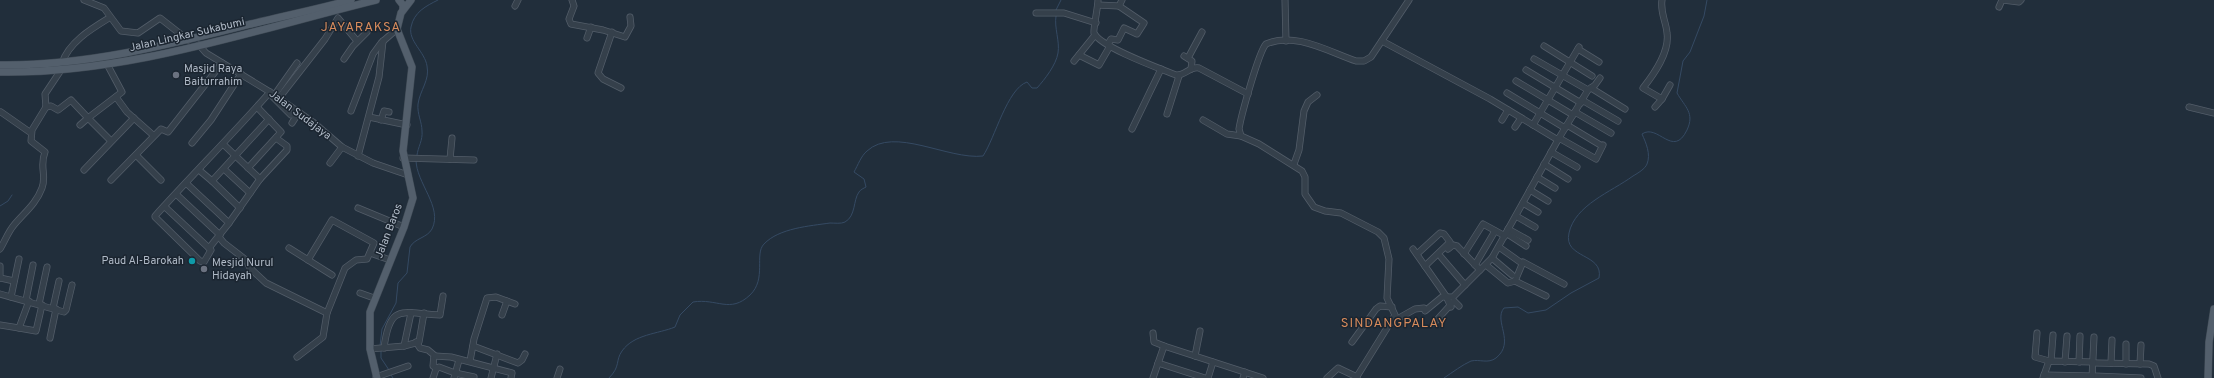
<svg xmlns="http://www.w3.org/2000/svg" width="2214" height="378" font-family="Overpass,sans-serif">
  <style>
    .lines { fill: none; stroke-linecap: round; stroke-linejoin: round }
    .stream { stroke: #354a63; stroke-width: 1 }
    .minor-casing { stroke: #535d69; stroke-width: 7 }
    .major-casing { stroke: #3e4954; stroke-width: 8 }
    .minor { stroke: #35404b; stroke-width: 5.5 }
    .major { stroke: #535f6c; stroke-width: 7 }
    .worship-dot { fill: #6b7280; stroke: #1b2530; stroke-width: 1.5 }
    .culture-dot { fill: #0f9aa8; stroke: #1b2530; stroke-width: 1.5 }
    .labels { text-anchor: middle; dominant-baseline: central; stroke-width: 3; stroke-linejoin: round; paint-order: stroke }
    .street-label { font-size: 11px; fill: #b0bac7; stroke: #1b2530 }
    .poi-label { font-size: 11px; fill: #b0bac7; stroke: #1b2530; text-anchor: start }
    .quarter-label { font-size: 13px; letter-spacing: 1px; fill: #d78b5c; stroke: #1b2530 }
  </style>
  <rect width="100%" height="100%" fill="#212e3b"/>
  <g class="lines">
    <g class="stream">
      <path d="M1056 10 1061 0"/>
      <path d="M417 155C418 147 423 140 422 131 422 122 417 114 418 104 420 90 430 80 427 66 425 52 408 41 411 27 414 12 426 6 438 0"/>
      <path d="M0 206 8 201 12 195"/>
      <path d="M380 346 382 329 396 303 398 283 407 273 410 247C415 238 427 238 432 229 443 207 416 183 416 160"/>
      <path d="M381 351V358L389 370"/>
      <path d="M391 375 393 378"/>
      <path d="M609 378C621 366 615 361 622 351 634 334 658 334 675 327L680 315 693 302C717 298 730 314 750 295 767 279 754 254 764 244 779 228 810 226 830 223 835 223 841 224 845 222 856 216 853 200 859 192 860 190 864 188 866 187L864 179 854 172C858 165 861 156 867 151 894 126 948 160 983 156 995 138 1007 89 1027 82L1032 88H1037C1045 79 1056 65 1058 53 1060 41 1054 28 1056 16"/>
      <path d="M1444 378C1453 372 1462 365 1471 361 1480 359 1488 364 1496 358 1516 342 1493 321 1504 308L1518 307 1528 313 1546 310 1571 293 1599 278C1604 253 1563 259 1569 233 1575 205 1611 192 1633 176 1638 173 1645 169 1647 164 1651 154 1646 143 1642 134 1658 123 1673 159 1687 130 1695 113 1685 107 1677 93L1683 61 1690 52 1704 16 1707 0"/>
    </g>
    <defs>
      <g id="minor">
        <path d="M84 0 104 8 121 31 138 33 160 18 188 40"/>
        <path d="M572 0 574 6 569 19 571 24 603 30 625 37 631 26 630 17"/>
        <path d="M1098 0C1098 7 1093 30 1094 33 1100 47 1161 69 1176 75 1185 76 1190 66 1199 68L1248 94"/>
        <path d="M1285 0 1286 41"/>
        <path d="M2003 0 2019 2 2021 0"/>
        <path d="M1098 5 1119 6 1122 0"/>
        <path d="M515 6 518 0"/>
        <path d="M1999 7 2002 0"/>
        <path d="M1036 13H1064L1096 23"/>
        <path d="M612 32 598 73 603 79 621 88"/>
        <path d="M587 38 591 27"/>
        <path d="M1382 41 1490 99 1558 140"/>
        <path d="M1108 44 1111 39 1118 40 1124 28 1137 34 1144 23 1119 6"/>
        <path d="M199 45 206 53 270 92 313 122 342 147 373 163 408 175"/>
        <path d="M1544 46 1592 76"/>
        <path d="M1578 49 1599 62"/>
        <path d="M1079 55 1099 65 1110 46"/>
        <path d="M1184 56 1192 61 1191 69"/>
        <path d="M1188 58 1202 32"/>
        <path d="M344 59 353 46 367 32"/>
        <path d="M1534 59 1588 90"/>
        <path d="M1074 61 1095 35"/>
        <path d="M62 63C69 42 91 29 109 18"/>
        <path d="M1526 70 1581 103"/>
        <path d="M1516 81 1573 115"/>
        <path d="M1591 88 1625 109"/>
        <path d="M1507 93 1565 128"/>
        <path d="M116 97 127 112 153 135"/>
        <path d="M279 98 325 39 338 18 357 41"/>
        <path d="M1662 99 1670 85"/>
        <path d="M1582 100 1618 121"/>
        <path d="M46 107 51 106 58 110 71 100 88 118 122 92 107 64"/>
        <path d="M1655 107 1662 99 1643 88C1654 74 1670 52 1667 33 1666 21 1660 13 1662 0"/>
        <path d="M2189 107 2214 113"/>
        <path d="M297 111 291 115 273 97 297 63"/>
        <path d="M351 111 373 54 381 43 397 29"/>
        <path d="M1 112 31 133"/>
        <path d="M1575 112 1611 133"/>
        <path d="M1167 114 1179 76"/>
        <path d="M369 117 407 125"/>
        <path d="M381 120 384 111 389 112"/>
        <path d="M1203 120 1227 134 1241 136"/>
        <path d="M1502 120 1508 110"/>
        <path d="M292 123 299 112"/>
        <path d="M80 125 88 118 111 141"/>
        <path d="M1533 125 1579 47"/>
        <path d="M1567 125 1602 146"/>
        <path d="M1515 127 1521 118"/>
        <path d="M1132 129 1161 69"/>
        <path d="M1559 138 1596 159 1603 145"/>
        <path d="M192 143 211 120 241 74"/>
        <path d="M223 144 260 179"/>
        <path d="M1551 152 1577 167"/>
        <path d="M136 155 161 180"/>
        <path d="M358 156 379 77 383 41"/>
        <path d="M403 158 474 160"/>
        <path d="M450 159 452 138"/>
        <path d="M330 163 342 147"/>
        <path d="M1294 164 1299 150 1304 111 1308 102 1317 95"/>
        <path d="M1544 164 1568 179"/>
        <path d="M248 168 281 132 257 107"/>
        <path d="M224 169 250 193"/>
        <path d="M84 170 134 118"/>
        <path d="M199 170 212 181"/>
        <path d="M1537 177 1555 188"/>
        <path d="M111 180 161 129 168 132 222 63"/>
        <path d="M186 183 229 223 209 248"/>
        <path d="M1530 190 1548 201"/>
        <path d="M176 194 220 235"/>
        <path d="M1523 203 1538 212"/>
        <path d="M164 206 211 250 204 262 200 261 155 217V216C193 174 233 134 270 92"/>
        <path d="M240 208 212 181 269 119"/>
        <path d="M358 208 404 227"/>
        <path d="M1516 216 1535 227"/>
        <path d="M229 223 260 179 287 150V146L276 138"/>
        <path d="M1508 229 1528 240"/>
        <path d="M1506 233 1526 246"/>
        <path d="M219 237 224 243 246 260 250 268 266 283 327 313 323 337 297 357"/>
        <path d="M1499 247 1520 262"/>
        <path d="M289 248 332 275"/>
        <path d="M0 249C5 241 8 232 14 225 25 212 36 204 42 188 47 175 39 167 45 152L31 141 32 130 46 107 45 94 61 70"/>
        <path d="M1413 249 1446 296 1451 307"/>
        <path d="M1448 249 1453 245 1457 246 1480 270"/>
        <path d="M370 253 390 260"/>
        <path d="M1417 254 1440 233 1444 234 1450 242 1425 266"/>
        <path d="M1464 254 1483 224 1505 236"/>
        <path d="M1441 257 1465 285"/>
        <path d="M1492 258 1512 275"/>
        <path d="M308 260 332 220 374 243 367 259 356 260 345 268 327 313"/>
        <path d="M1475 265 1495 231"/>
        <path d="M1486 265 1508 283 1515 281 1523 262 1564 284"/>
        <path d="M0 266V278"/>
        <path d="M0 278 14 281"/>
        <path d="M1515 281 1546 296"/>
        <path d="M360 293 374 298"/>
        <path d="M0 294 64 312 66 310 72 285"/>
        <path d="M11 297 19 259"/>
        <path d="M26 300 33 265"/>
        <path d="M39 304 47 267"/>
        <path d="M53 308 59 281"/>
        <path d="M502 315 507 301"/>
        <path d="M1392 322 1415 309 1424 308 1425 311 1442 297H1453L1492 258 1559 138 1588 90 1595 85 1600 78"/>
        <path d="M1434 323 1454 301 1459 306"/>
        <path d="M0 325 19 328 29 301"/>
        <path d="M19 328 36 331 42 305"/>
        <path d="M1153 333 1154 342 1164 346"/>
        <path d="M2037 333 2035 357 2049 361"/>
        <path d="M50 338 56 309"/>
        <path d="M416 342 420 348 428 350 434 355 433 366 437 368"/>
        <path d="M1352 342 1376 309 1380 306 1392 307"/>
        <path d="M404 346 411 313"/>
        <path d="M473 346 518 363 522 360 525 354"/>
        <path d="M384 348C390 301 403 314 440 315L443 296"/>
        <path d="M370 349 404 346 419 342 424 313"/>
        <path d="M435 356 451 357 512 373 511 378"/>
        <path d="M1195 356 1200 331"/>
        <path d="M470 361 474 339 487 298 496 297 515 304"/>
        <path d="M2051 361 2053 335"/>
        <path d="M2065 362 2067 336"/>
        <path d="M2079 362 2080 336"/>
        <path d="M1158 363 1205 378"/>
        <path d="M2096 363 2149 364 2154 366 2158 378"/>
        <path d="M2111 363 2112 340"/>
        <path d="M2126 364V344"/>
        <path d="M2140 364 2141 345"/>
        <path d="M2044 375 2092 376"/>
        <path d="M2095 376 2141 378"/>
        <path d="M376 377 408 366"/>
        <path d="M433 378 436 369 439 367 455 373 474 377"/>
        <path d="M454 378 459 360"/>
        <path d="M491 378 497 354"/>
        <path d="M557 378 560 369"/>
        <path d="M1153 378 1164 346 1263 378"/>
        <path d="M1208 378 1213 362"/>
        <path d="M1243 378 1245 372"/>
        <path d="M1327 378 1338 368 1357 377"/>
        <path d="M1356 378 1395 315 1387 298 1389 259 1384 238 1378 232 1341 213 1325 211 1314 207 1305 194V177L1302 171 1259 144 1241 136 1239 129C1241 116 1259 51 1266 44 1295 31 1329 52 1356 61H1364L1371 57 1409 0"/>
        <path d="M2043 378 2049 361 2093 362"/>
        <path d="M2092 378 2094 337"/>
      </g>
      <g id="major">
        <path d="M399 0 403 5V9"/>
        <path d="M0 65C86 66 168 45 251 24 284 16 318 9 351 0"/>
        <path d="M0 72C128 74 253 30 376 0"/>
        <path d="M377 378 370 349V312L404 227 413 198 403 151 412 67 397 29 401 13 411 0"/>
        <path d="M2208 378 2209 342 2214 309"/>
      </g>
    </defs>
    <use href="#minor" class="minor-casing"/>
    <use href="#major" class="major-casing"/>
    <use href="#minor" class="minor"/>
    <use href="#major" class="major"/>
  </g>
  <g class="worship-dot">
    <circle cx="176" cy="75" r="4"/>
    <circle cx="204" cy="269" r="4"/>
  </g>
  <circle class="culture-dot" cx="192" cy="261" r="4"/>
  <g class="labels">
    <g class="street-label">
      <text transform="translate(187 35) rotate(-13)">Jalan Lingkar Sukabumi</text>
      <text transform="translate(300 115) rotate(37)">Jalan Sudajaya</text>
      <text transform="translate(389 231) rotate(-69)">Jalan Baros</text>
    </g>
    <g class="poi-label">
      <text x="184" y="69">Masjid Raya<tspan x="184" dy="13">Baiturrahim</tspan></text>
      <text x="184" y="261" text-anchor="end">Paud Al-Barokah</text>
      <text x="212" y="263">Mesjid Nurul<tspan x="212" dy="13">Hidayah</tspan></text>
    </g>
    <g class="quarter-label">
      <text x="361" y="28">JAYARAKSA</text>
      <text x="1394" y="324">SINDANGPALAY</text>
    </g>
  </g>
</svg>
